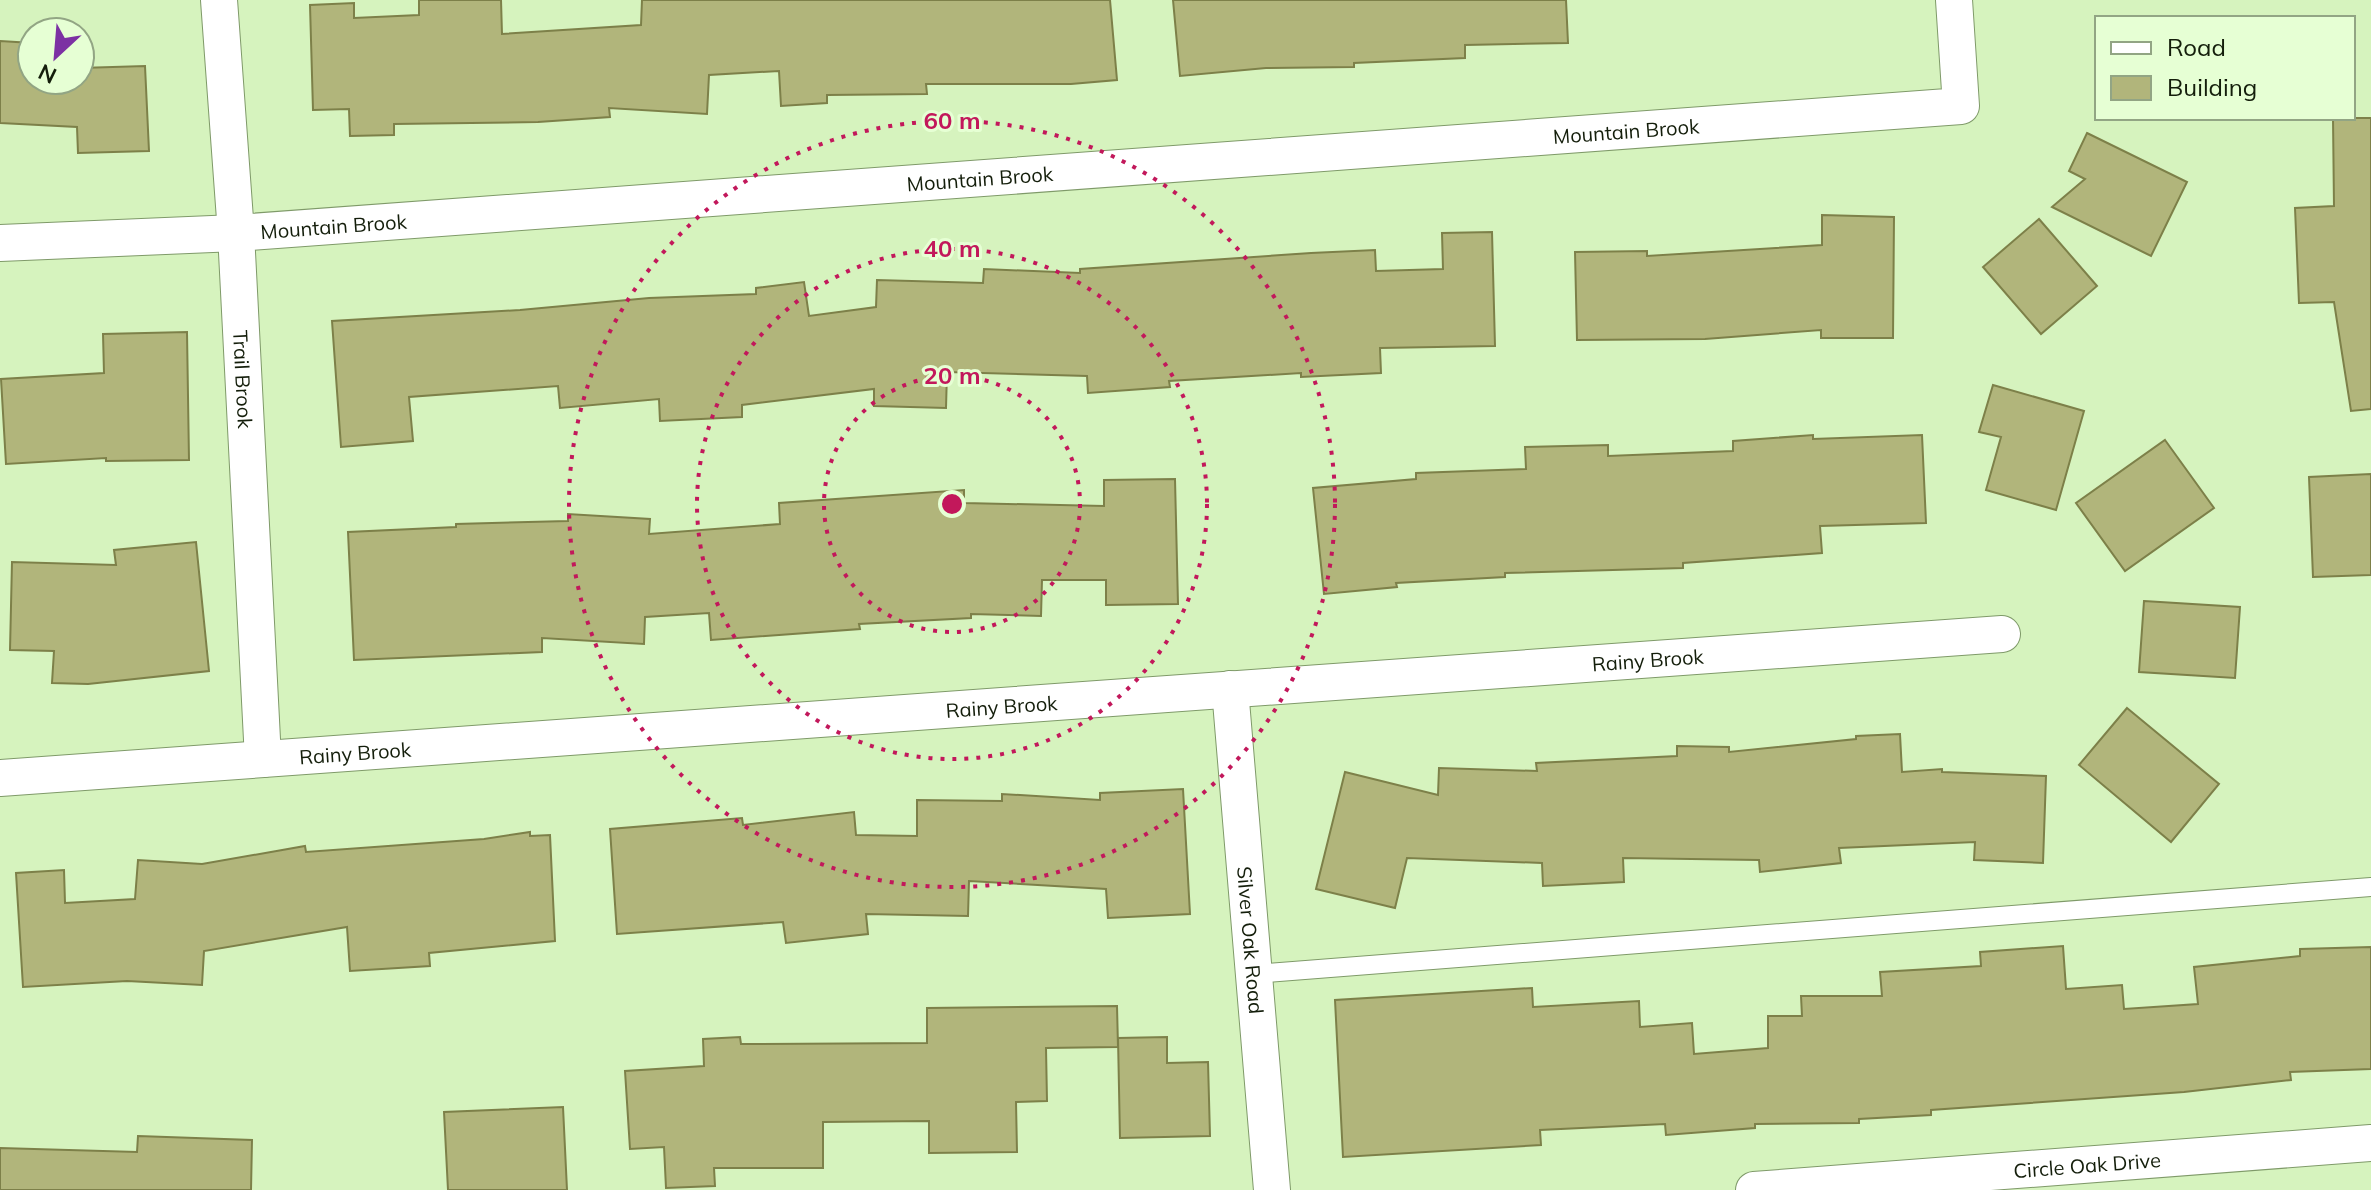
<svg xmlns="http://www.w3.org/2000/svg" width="2371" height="1190" font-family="Mulish,sans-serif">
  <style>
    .building { fill: #b1b57b; stroke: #7d8049; stroke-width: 2 }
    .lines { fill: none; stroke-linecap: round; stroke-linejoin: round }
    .lane-casing { stroke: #7f9a69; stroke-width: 20 }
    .street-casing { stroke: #7f9a69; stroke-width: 38 }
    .lane { stroke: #fff; stroke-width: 18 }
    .street { stroke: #fff; stroke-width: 36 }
    .ring { fill: none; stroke: #c2185b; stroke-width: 4; stroke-dasharray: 4 8 }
    .labels { text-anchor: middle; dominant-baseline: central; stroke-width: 6; stroke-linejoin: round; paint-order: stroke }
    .street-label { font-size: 20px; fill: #141e0b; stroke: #e6ffd4 }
    .centre { fill: #c2185b; stroke: #e6ffd4; stroke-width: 4 }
    .ring-label { font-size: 24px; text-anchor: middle; font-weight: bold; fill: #c2185b; stroke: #e6ffd4; stroke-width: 6; stroke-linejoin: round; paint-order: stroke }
  </style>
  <rect width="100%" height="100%" fill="#d6f3be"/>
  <g class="building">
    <path d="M419 0H501L502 34 641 25 642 0H1110L1117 80 1071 84H926L927 94 827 95V103L781 106 779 71 709 75 707 114 609 108 610 117 538 122 394 124V135L350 136 349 109 313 110 310 5 354 3V18L419 15Z"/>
    <path d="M1173 0H1566L1568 43 1465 45V58L1354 63V67L1266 68 1180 76Z"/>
    <path d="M0 41 32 43V80H80V68L145 66 149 151 78 153 77 127 0 123Z"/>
    <path d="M2333 118H2371V409L2351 411 2334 302 2299 303 2295 208 2334 206Z"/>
    <path d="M2087 133 2187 182 2151 256 2052 207 2085 179 2069 171Z"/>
    <path d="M1822 215 1894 217 1893 338H1821V330L1705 339 1577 340 1575 252 1647 251V256L1822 245Z"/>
    <path d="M2039 219 2097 286 2041 334 1983 267Z"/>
    <path d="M1492 232 1495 346 1380 348 1381 373 1301 377V373L1169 381 1170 387 1088 393 1087 376 947 372 946 408 874 406V389L742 405V417L660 421 659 399 560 408 558 386 409 397 413 441 341 447 332 321 520 310 649 298 756 294V288L804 282 809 316 876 307 877 280 983 283 984 269 1080 273V269L1311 253 1375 250 1376 271 1443 269 1442 233Z"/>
    <path d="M187 332 189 460 106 461V458L6 464 1 379 104 373 103 334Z"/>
    <path d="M1993 385 2084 411 2056 510 1986 490 2001 437 1979 432Z"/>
    <path d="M1813 435V439L1922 435 1926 523 1820 526 1822 553 1683 563V568L1505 573V577L1396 583 1397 587 1324 594 1313 488 1416 479V473L1526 469 1525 447 1608 445V456L1733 451V441Z"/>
    <path d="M2165 440 2214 508 2125 571 2076 503Z"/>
    <path d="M2371 474V575L2313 577 2309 477Z"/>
    <path d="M1175 479 1178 604 1106 605V580H1042L1041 616 971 614V618L859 624 860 629 711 640 709 613 645 617 644 644 542 638V652L354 660 348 532 456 527V524L568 521V514L650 519 649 534 780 524 779 503 964 490V503L1104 506V480Z"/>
    <path d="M196 542 209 671 88 684 52 683 54 651 10 650 12 562 116 565 114 550Z"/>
    <path d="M2144 601 2240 607 2235 678 2139 672Z"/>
    <path d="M2127 708 2219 784 2171 842 2079 765Z"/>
    <path d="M1900 734 1902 772 1942 769V772L2046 776 2043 863 1974 860 1975 842 1839 848 1841 863 1760 872 1759 860 1623 858 1624 882 1543 886 1542 863 1407 858 1395 908 1316 889 1345 772 1438 795 1439 768 1537 771 1536 763 1677 756V746L1729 747V752L1856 739V736Z"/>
    <path d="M1183 789 1190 914 1108 918 1106 889 969 881 968 916 866 914 868 934 786 943 783 922 617 934 610 829 742 818 743 825 854 812 856 835 917 836V800L1002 801V794L1100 800V793Z"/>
    <path d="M530 832V836L550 835 555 941 429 953 430 966 350 971 347 927 204 951 202 985 127 981 23 987 16 873 64 870 65 903 135 899 138 860 202 864 305 846 306 852 484 839Z"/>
    <path d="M2063 946 2066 989 2122 985 2124 1009 2198 1004 2194 967 2300 956V949L2371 947V1069L2290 1072 2291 1080 2184 1092 1931 1110V1115L1859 1119V1123L1755 1124V1128L1666 1135 1665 1124 1540 1130 1541 1145 1343 1157 1335 1000 1532 988 1533 1007 1639 1001 1640 1027 1692 1023 1694 1054 1768 1048V1016H1802L1801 996H1882L1880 972 1981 966 1980 952Z"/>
    <path d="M1117 1006 1118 1047 1046 1048 1047 1101 1016 1102 1017 1152 929 1153V1121L823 1122V1168H714L715 1186 666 1188 664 1147 630 1149 625 1071 704 1066 703 1039 740 1037 741 1044 927 1043V1008Z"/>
    <path d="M1167 1037V1063L1208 1062 1210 1136 1120 1138 1118 1038Z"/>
    <path d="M563 1107 567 1190H448L444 1112Z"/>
    <path d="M138 1136 252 1140 251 1190H0V1148L137 1152Z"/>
  </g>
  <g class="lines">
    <defs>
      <path id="lane" d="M1254 974 2371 887"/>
      <g id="street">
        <path id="s1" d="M219 0 236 233 263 759"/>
        <path id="s2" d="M0 243 236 233 1961 106 1954 0"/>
        <path id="s3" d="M1230 689 1272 1190"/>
        <path id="s4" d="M0 778 2002 634"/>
        <path id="s5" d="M1754 1190 2371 1143"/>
      </g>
    </defs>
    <use href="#lane" class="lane-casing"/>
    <use href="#street" class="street-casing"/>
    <use href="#lane" class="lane"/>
    <use href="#street" class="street"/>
  </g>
  <g class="ring">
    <circle cx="952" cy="504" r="128"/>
    <circle cx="952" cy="504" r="255"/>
    <circle cx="952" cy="504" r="383"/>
  </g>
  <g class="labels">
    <g class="street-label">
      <text stroke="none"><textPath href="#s2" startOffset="1630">Mountain Brook</textPath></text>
      <text stroke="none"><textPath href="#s2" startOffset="982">Mountain Brook</textPath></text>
      <text stroke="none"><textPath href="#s2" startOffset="334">Mountain Brook</textPath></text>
      <text stroke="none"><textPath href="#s1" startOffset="380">Trail Brook</textPath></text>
      <text stroke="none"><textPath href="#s4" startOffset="1652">Rainy Brook</textPath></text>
      <text stroke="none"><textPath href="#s4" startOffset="1004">Rainy Brook</textPath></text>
      <text stroke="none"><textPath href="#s4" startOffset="356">Rainy Brook</textPath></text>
      <text stroke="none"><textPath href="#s3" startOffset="252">Silver Oak Road</textPath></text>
      <text stroke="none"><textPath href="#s5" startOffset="334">Circle Oak Drive</textPath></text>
    </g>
  </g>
  <circle cx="952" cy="504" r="12" class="centre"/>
  <g class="ring-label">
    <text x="952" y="129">60 m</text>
    <text x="952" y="257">40 m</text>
    <text x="952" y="384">20 m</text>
  </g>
  <rect x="2095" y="16" width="260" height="104" fill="#e6ffd4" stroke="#92a584" stroke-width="2"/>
  <rect x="2111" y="42" width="40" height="12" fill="#ffffff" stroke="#92a584" stroke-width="2"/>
  <text x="2167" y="56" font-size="24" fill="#141e0b">Road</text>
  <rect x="2111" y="76" width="40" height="24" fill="#b1b57b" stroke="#92a584" stroke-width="2"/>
  <text x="2167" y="96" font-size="24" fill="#141e0b">Building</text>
  <g transform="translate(56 56) rotate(206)"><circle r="38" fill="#e6ffd4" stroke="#92a584" stroke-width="2"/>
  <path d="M0-6L14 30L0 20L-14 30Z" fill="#7c31a3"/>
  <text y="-12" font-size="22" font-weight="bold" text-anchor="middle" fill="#141e0b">N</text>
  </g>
</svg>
